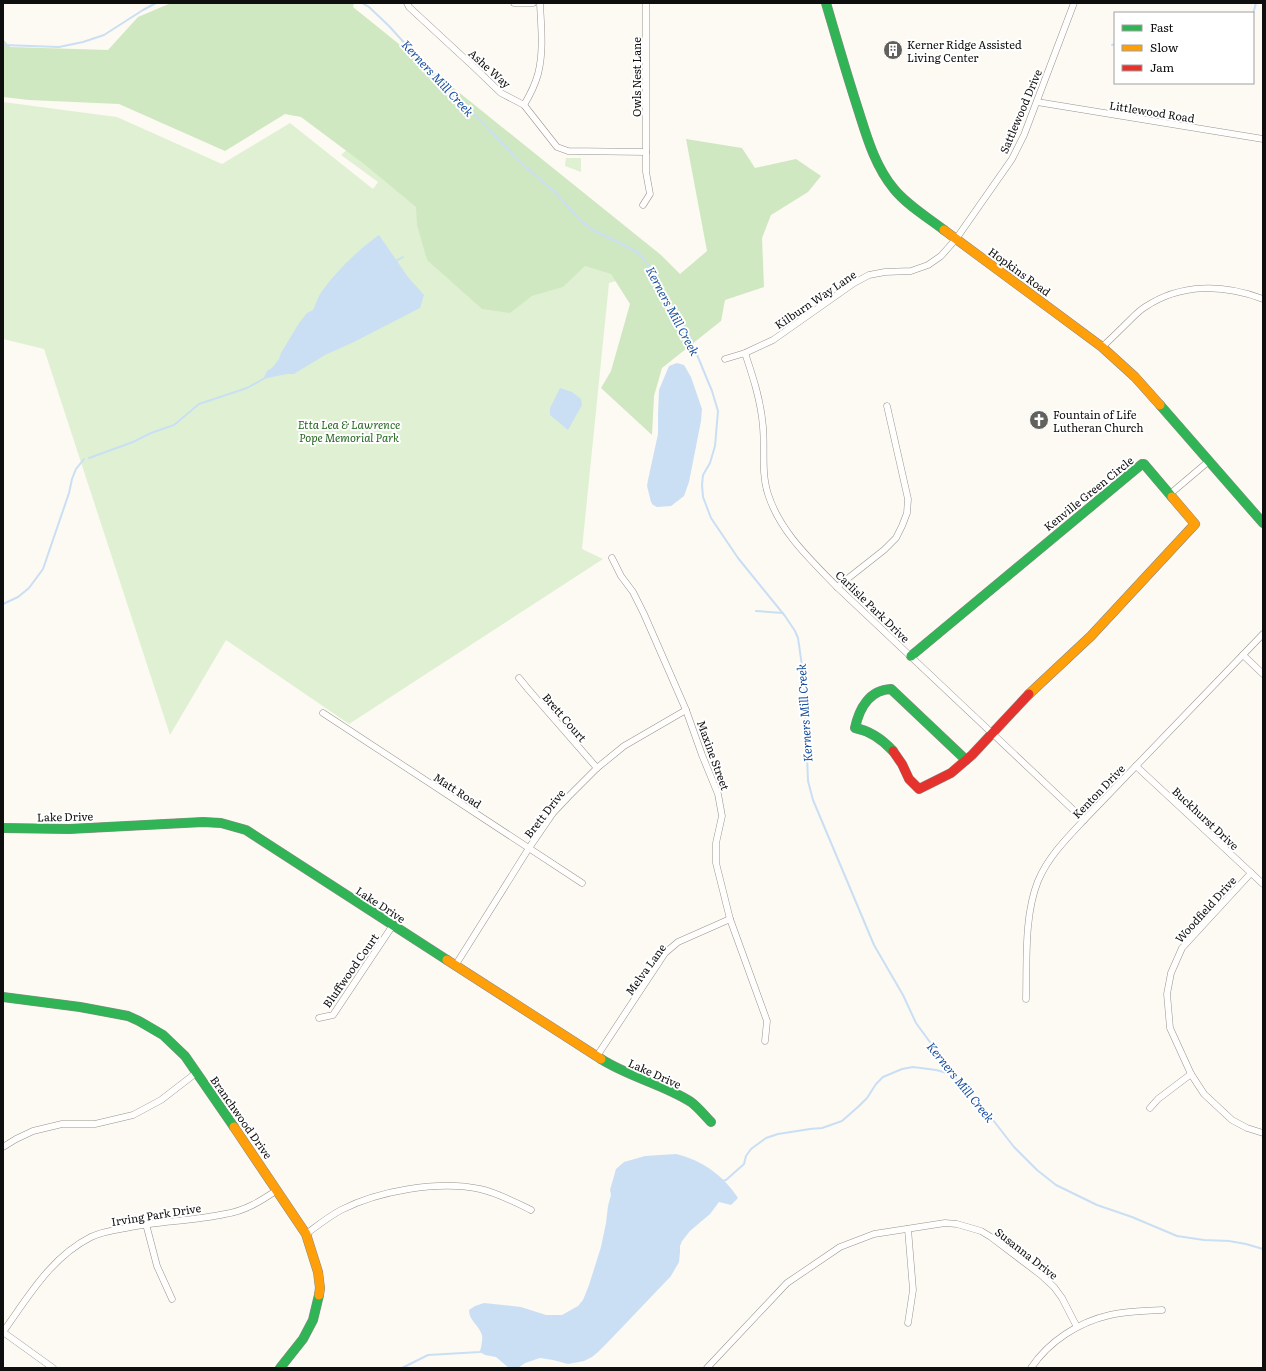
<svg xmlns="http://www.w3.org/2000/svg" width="1266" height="1371" font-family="Literata,serif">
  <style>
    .green { fill: #e0f1d3 }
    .forest { fill: #d0e8c1 }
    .water { fill: #cadff4 }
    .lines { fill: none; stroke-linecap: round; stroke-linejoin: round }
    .stream { stroke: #cadff4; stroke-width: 2 }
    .street-casing { stroke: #959491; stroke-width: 7 }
    .fast-casing { stroke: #8c8b87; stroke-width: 10 }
    .slow-casing { stroke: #8c8b87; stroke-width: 10 }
    .jam-casing { stroke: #8c8b87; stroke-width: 10 }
    .street { stroke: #fffefd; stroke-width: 6 }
    .fast { stroke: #30b455; stroke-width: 9 }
    .slow { stroke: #ff9f0a; stroke-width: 9 }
    .jam { stroke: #e5322d; stroke-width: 9 }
    .labels { text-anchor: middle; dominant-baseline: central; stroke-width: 4; stroke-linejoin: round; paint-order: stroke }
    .poi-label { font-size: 11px; fill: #0e0e0e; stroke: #fff; text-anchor: start }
    .street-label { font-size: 11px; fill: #0e0e0e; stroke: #fff }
    .park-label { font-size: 11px; font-style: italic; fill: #23651f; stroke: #fff }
    .water-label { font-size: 12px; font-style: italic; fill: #194f9e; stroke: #fff }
  </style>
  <rect width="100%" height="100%" fill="#fcfaf2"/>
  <g class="green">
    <path d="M428 76 631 277 609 283 582 549 603 559 349 724 226 640 170 735 44 349 3 339V102L117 117 222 164 290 123 373 189 378 182 341 155Z"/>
    <path d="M566 158H581V172L565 166Z"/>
  </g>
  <path class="forest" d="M171 3H354L353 7 661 255 680 274 707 251 686 139 742 148 755 168 796 159 821 176 808 192 771 215 762 238 764 287 725 300 721 321 662 368 654 396 652 435 601 388 611 371 630 304 611 274 585 266 563 287 532 296 510 313 482 309 427 260 417 225 416 207 364 164 301 117 285 114 225 151 119 104 29 100 3 97V39L10 47 108 50 138 17Z"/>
  <g class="water">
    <path d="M379 235 408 277 424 295 420 308 354 342 325 355 294 374H287L263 379 267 371 272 368 279 359 281 353 299 323 307 313 313 310C315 306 317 300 319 296 331 276 360 248 379 235Z"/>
    <path d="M677 363 684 365 691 377 702 409 701 421 689 482 684 496 671 506 657 507 653 505 651 502 647 486 648 480 658 434V414L659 390 669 366Z"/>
    <path d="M560 388 572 392 581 399 582 405 568 430 550 415V408Z"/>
    <path d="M676 1154C702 1160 724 1176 738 1198L731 1205 719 1202 710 1214 690 1231 682 1241 680 1246V1252L679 1262 671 1276 609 1341 598 1352 592 1357 584 1361 568 1364 553 1360 540 1358 525 1363 518 1368H509L496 1357 485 1355 480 1352C481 1347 483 1340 482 1335 479 1325 469 1321 469 1310L475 1306 484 1303 521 1307 546 1315H562L578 1306 583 1300 589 1285 601 1247 606 1223 608 1206 611 1195 610 1190 616 1169 624 1162 645 1156Z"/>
  </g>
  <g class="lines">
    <g class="stream">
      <path d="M362 3 369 7 389 26 448 91 480 120 523 165 553 190 579 219 591 229 636 251 647 263 679 322 688 333 712 391 718 411 715 446 710 463 703 475 702 485 703 497 711 518 738 558 785 616 795 631 798 638 804 680 808 781 813 800 874 945 903 995 916 1023 935 1049 948 1070 993 1120 1014 1147 1037 1170 1056 1185 1097 1205 1132 1217 1177 1236 1204 1240 1229 1241 1246 1244 1263 1249"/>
      <path d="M1253 14 1256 3"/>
      <path d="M3 45 59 47 83 42 104 35 143 10 156 3"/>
      <path d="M1112 45 1115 44"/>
      <path d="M394 262 403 257"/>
      <path d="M89 458 133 442 151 433 174 425 199 404 247 388 265 378"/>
      <path d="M3 604 18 597 29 588 43 569 69 493 72 479 76 469 84 459"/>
      <path d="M756 611 783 613"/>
      <path d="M722 1181 726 1180 744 1164 746 1156 751 1149 766 1138 778 1134 810 1129 822 1128 842 1121 859 1106 867 1098 876 1084 883 1077 902 1069 913 1067 936 1070 951 1074"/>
      <path d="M402 1368 428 1355 480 1352 482 1350"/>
    </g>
    <defs>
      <g id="street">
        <path d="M407 3 409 7 475 68 501 93 524 105 557 147 568 151 646 152V172L650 194 643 205"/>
        <path d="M514 3H533"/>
        <path d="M1037 102 1263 139"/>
        <path d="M524 105C530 95 535 85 538 74 544 51 541 26 540 3"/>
        <path d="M646 152V3"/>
        <path d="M1102 347C1112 338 1121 329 1131 319 1135 315 1140 310 1145 307 1181 283 1224 284 1263 299"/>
        <path d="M745 353C753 377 761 401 763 427 765 449 761 473 768 494 780 532 810 559 837 587L1084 820"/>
        <path d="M725 359 745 353 773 340 854 283 869 275 885 272 911 271 928 265 941 256 956 239 1012 159 1024 135 1074 3"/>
        <path d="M1170 494 1209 461"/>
        <path d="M612 558 621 576 633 592 644 614 686 710 702 755 718 794 722 816 716 843V863L730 919 767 1021 765 1041"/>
        <path d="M837 587 884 550 896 538 902 526 907 513 908 499 887 406"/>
        <path d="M1243 655 1263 674"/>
        <path d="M519 678 528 689 597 768"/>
        <path d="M323 713 582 883"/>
        <path d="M1136 766 1263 884"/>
        <path d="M1251 873 1182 948 1171 973 1167 994 1170 1028 1191 1074 1204 1094 1232 1120 1247 1128 1263 1133"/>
        <path d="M455 966 529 848 553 813 569 796 597 768 624 746 686 710"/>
        <path d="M1026 999C1027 961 1024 916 1038 881 1048 857 1067 838 1084 820L1263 634"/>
        <path d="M319 1018 333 1015 393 925"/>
        <path d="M597 1056 665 953 678 942 730 919"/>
        <path d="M1150 1108 1158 1099 1191 1074"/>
        <path d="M3 1147 16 1139 33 1131 62 1124H95L133 1115 161 1100 196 1073"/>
        <path d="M146 1224 157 1266 172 1299"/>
        <path d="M306 1234C317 1226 328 1217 341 1210 378 1191 439 1180 480 1189 498 1193 515 1202 531 1210"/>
        <path d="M908 1323 913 1290 908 1229"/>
        <path d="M53 1368 3 1332C28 1297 51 1257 91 1237 101 1232 114 1230 126 1228 159 1221 193 1221 225 1214 245 1211 261 1201 277 1190"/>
        <path d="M707 1368 787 1283 840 1247 874 1234 945 1223 957 1224 981 1231 991 1237 1041 1275 1054 1287 1062 1298 1077 1327"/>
        <path d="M1031 1368C1049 1341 1079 1322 1110 1315 1127 1311 1145 1311 1162 1310"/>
      </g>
      <g id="fast">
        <path d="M826 3C836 37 846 72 857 106 866 134 874 165 894 189 907 205 927 217 944 230"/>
        <path d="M1160 405 1263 523"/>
        <path d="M911 656 1142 464H1144L1172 497"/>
        <path d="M893 751C882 739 871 731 855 728 859 709 869 690 891 689L966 760"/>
        <path d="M3 828 69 829 203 822 221 823 246 830 447 960"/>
        <path d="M3 997 80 1007 128 1016 139 1021 163 1035 185 1056 234 1127"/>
        <path d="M601 1059C629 1077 663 1084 691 1102 698 1107 705 1116 711 1122"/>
        <path d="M280 1368 303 1339 313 1320 319 1295"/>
      </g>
      <g id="slow">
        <path d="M944 230 1102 347 1135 377 1160 405"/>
        <path d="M1029 694 1091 636 1195 524 1172 497"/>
        <path d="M447 960 601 1059"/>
        <path d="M234 1127 306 1234 318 1272 320 1288 319 1295"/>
      </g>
      <path id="jam" d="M893 751 902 764 909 779 919 789 951 773 972 755 1029 694"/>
    </defs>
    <use href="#street" class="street-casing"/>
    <use href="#fast" class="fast-casing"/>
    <use href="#slow" class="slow-casing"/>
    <use href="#jam" class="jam-casing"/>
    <use href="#street" class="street"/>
    <use href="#fast" class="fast"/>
    <use href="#slow" class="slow"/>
    <use href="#jam" class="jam"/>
  </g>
  <defs>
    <symbol id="building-disc" viewBox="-11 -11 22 22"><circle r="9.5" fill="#61615e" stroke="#fff"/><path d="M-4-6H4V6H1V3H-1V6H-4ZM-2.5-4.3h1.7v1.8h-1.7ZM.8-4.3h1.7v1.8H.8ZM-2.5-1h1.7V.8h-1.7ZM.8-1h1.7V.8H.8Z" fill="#fff"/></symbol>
    <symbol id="church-disc" viewBox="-11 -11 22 22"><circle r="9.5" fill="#61615e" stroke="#fff"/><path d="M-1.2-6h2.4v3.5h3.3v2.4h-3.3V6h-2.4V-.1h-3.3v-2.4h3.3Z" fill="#fff"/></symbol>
  </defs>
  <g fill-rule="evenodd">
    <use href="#building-disc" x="882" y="39" width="22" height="22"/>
    <use href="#church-disc" x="1028" y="409" width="22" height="22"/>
  </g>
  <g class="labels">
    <g class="poi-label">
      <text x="907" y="44">Kerner Ridge Assisted<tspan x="907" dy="13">Living Center</tspan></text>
      <text x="1053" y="414">Fountain of Life<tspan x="1053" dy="13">Lutheran Church</tspan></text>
    </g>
    <g class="street-label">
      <text transform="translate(490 68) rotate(42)">Ashe Way</text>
      <text transform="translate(636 77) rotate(-90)">Owls Nest Lane</text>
      <text transform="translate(1020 111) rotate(-67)">Sattlewood Drive</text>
      <text transform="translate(1152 111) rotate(9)">Littlewood Road</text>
      <text transform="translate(1020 271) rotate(36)">Hopkins Road</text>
      <text transform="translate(815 299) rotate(-34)">Kilburn Way Lane</text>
      <text transform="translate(1088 493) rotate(-39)">Kenville Green Circle</text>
      <text transform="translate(873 606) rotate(44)">Carlisle Park Drive</text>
      <text transform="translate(565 717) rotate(49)">Brett Court</text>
      <text transform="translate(714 755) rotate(70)">Maxine Street</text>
      <text transform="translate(458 790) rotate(33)">Matt Road</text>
      <text transform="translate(1098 791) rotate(-46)">Kenton Drive</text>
      <text transform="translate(544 813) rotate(-52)">Brett Drive</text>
      <text transform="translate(65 816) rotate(-1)">Lake Drive</text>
      <text transform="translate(1206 818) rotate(43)">Buckhurst Drive</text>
      <text transform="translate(381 904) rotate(33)">Lake Drive</text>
      <text transform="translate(1205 909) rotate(-48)">Woodfield Drive</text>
      <text transform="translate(645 969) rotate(-54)">Melva Lane</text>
      <text transform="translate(350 970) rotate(-55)">Bluffwood Court</text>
      <text transform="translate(655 1073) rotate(24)">Lake Drive</text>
      <text transform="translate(242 1117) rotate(55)">Branchwood Drive</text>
      <text transform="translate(156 1214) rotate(-9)">Irving Park Drive</text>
      <text transform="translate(1027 1253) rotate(38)">Susanna Drive</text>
    </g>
    <g class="park-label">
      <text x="349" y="424">Etta Lea &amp; Lawrence<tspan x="349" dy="13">Pope Memorial Park</tspan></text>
    </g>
    <g class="water-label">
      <text transform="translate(438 78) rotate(47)">Kerners Mill Creek</text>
      <text transform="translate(673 311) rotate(62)">Kerners Mill Creek</text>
      <text transform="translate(804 713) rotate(-94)">Kerners Mill Creek</text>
      <text transform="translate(961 1082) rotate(51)">Kerners Mill Creek</text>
    </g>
  </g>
  <rect width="1266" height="1371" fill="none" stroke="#0e0e0e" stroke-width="8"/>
  <rect x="1114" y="12" width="140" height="72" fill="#ffffff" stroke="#9f9f9f"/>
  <rect x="1122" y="25" width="20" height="6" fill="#30b455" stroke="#9f9f9f"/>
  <text x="1150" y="32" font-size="12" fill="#0e0e0e">Fast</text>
  <rect x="1122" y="45" width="20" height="6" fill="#ff9f0a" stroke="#9f9f9f"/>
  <text x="1150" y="52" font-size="12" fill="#0e0e0e">Slow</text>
  <rect x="1122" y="65" width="20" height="6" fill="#e5322d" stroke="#9f9f9f"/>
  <text x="1150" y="72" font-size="12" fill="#0e0e0e">Jam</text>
</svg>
